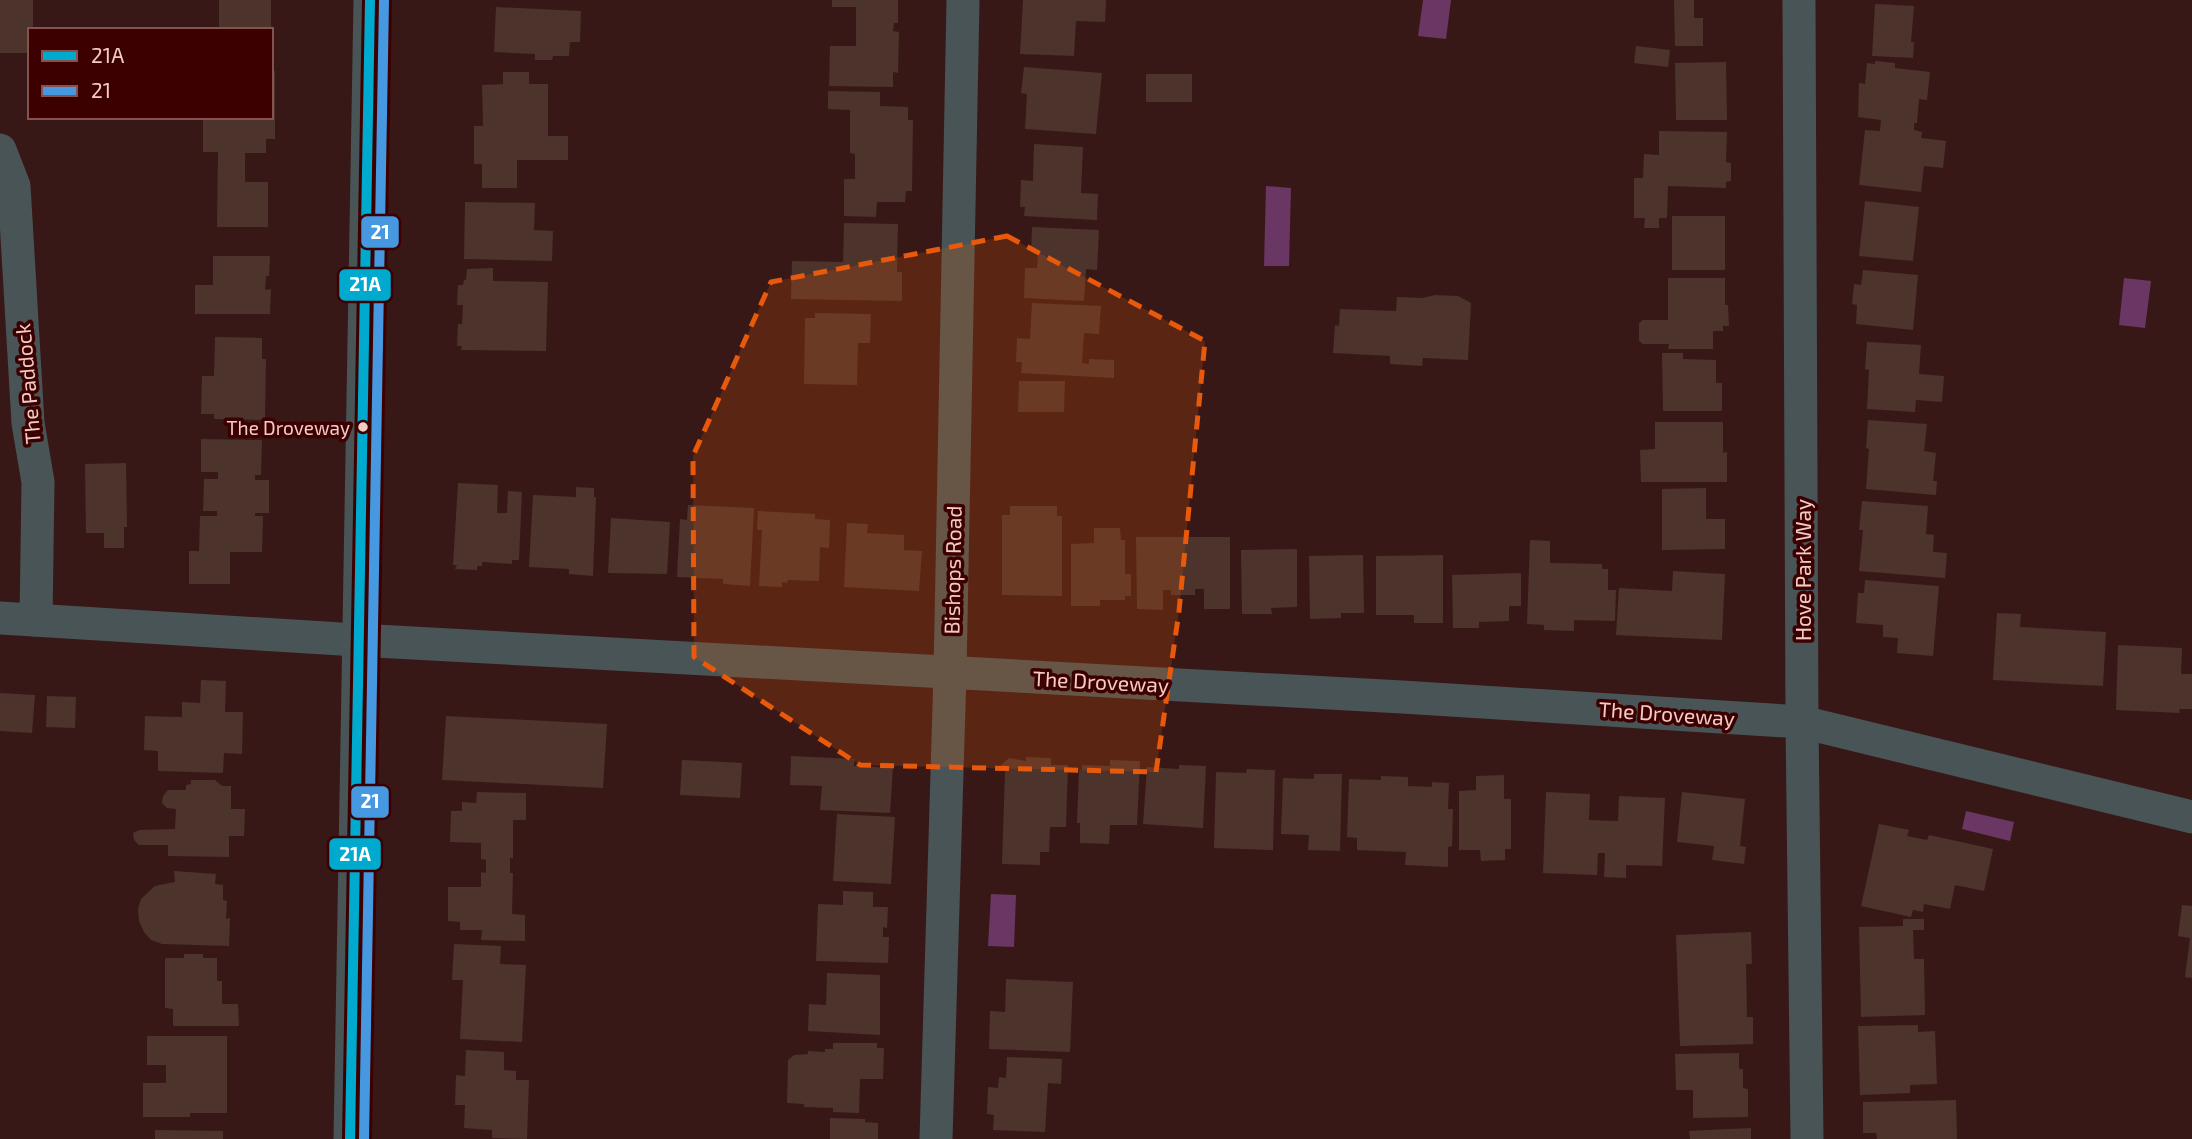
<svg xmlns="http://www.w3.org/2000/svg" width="2192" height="1139" font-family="'Exo 2',sans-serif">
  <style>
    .water { fill: #6a3664 }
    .building { fill: #4c332c }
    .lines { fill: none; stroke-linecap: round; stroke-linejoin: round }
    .minor { stroke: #485456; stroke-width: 33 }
    .bus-1-casing { stroke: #3c0001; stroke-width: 16 }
    .bus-2-casing { stroke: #3c0001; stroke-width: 16 }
    .bus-1 { stroke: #00a9ce; stroke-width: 10 }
    .bus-2 { stroke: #4699e1; stroke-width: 10 }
    .marked { fill: #e8590c; fill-opacity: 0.2; stroke: #e8590c; stroke-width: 5; stroke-dasharray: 14 9; stroke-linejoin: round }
    .bus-dot { fill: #f3ccc6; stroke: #3c0001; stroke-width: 2.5 }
    .labels { text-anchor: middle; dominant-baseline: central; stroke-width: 7; stroke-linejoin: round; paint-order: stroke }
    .bus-label { font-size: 19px; fill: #f3ccc6; stroke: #3c0001; text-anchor: end }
    .street-label { font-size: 21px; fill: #f3ccc6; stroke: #3c0001 }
    .line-badge { stroke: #3c0001; stroke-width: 2.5 }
    .badge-label { font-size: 19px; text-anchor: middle; font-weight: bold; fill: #fff }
  </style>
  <rect width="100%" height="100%" fill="#381816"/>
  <g class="water">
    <path d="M1423 0H1451L1446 39 1418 36Z"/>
    <path d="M1266 186 1291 188 1289 266H1264Z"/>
    <path d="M2124 278 2151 281 2145 328 2119 325Z"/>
    <path d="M1966 811 2014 822 2010 841 1962 829Z"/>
    <path d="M991 894 1016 895 1014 947 988 946Z"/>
  </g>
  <g class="building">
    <path d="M0 0H33V30H30V53H0Z"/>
    <rect x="219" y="0" width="52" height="30"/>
    <path d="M832 0H898V23H894L893 31 899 32 898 73 893 72V87L829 86 830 46H856V7H832Z"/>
    <path d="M1023 0H1106L1105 22 1076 21 1074 56 1020 54Z"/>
    <path d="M1674 0H1694V18H1703V46H1675Z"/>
    <path d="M1875 4 1914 6 1911 42H1914L1913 58 1872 56Z"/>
    <path d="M496 7 581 11 580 42H570L569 56H553L552 60H535V54L494 52Z"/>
    <path d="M1636 46 1670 50 1668 67 1634 63Z"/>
    <path d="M1875 61 1895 63V68L1930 72 1927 100 1919 99 1917 123H1914V130L1922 132 1921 138 1946 141 1943 168 1924 166 1921 192 1859 185 1865 130 1880 131 1881 120 1858 117 1859 83 1865 84 1867 63 1875 64Z"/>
    <path d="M1726 62 1727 120H1676L1675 63Z"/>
    <path d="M1024 67 1102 73 1096 134 1025 129 1027 94 1021 93Z"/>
    <path d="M271 71H275V139H266V153H245V182H268V227H217L218 152H203V117H271Z"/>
    <path d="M503 72H529V84H548V136H568V160H517V188H482V164H474V126H483L482 85 503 84Z"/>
    <rect x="1146" y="74" width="46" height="28"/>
    <path d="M828 91 880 92V106L908 107V120H913L912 191H906L905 202H877L876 217 844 216V179H855V154L850 153V110L828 109Z"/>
    <path d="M1659 131 1727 132 1726 162 1731 163V181L1726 182V188L1668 186 1667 218H1659V228H1644L1645 218H1634V178H1643L1644 154 1659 155Z"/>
    <path d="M1034 144 1083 147 1081 193 1098 194 1097 220 1024 216 1025 207H1020L1021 180 1033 181Z"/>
    <path d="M1865 201 1919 207 1913 261 1859 256Z"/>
    <path d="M465 202 535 203 534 230 553 231 552 261 464 259Z"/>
    <rect x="1672" y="216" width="53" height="54"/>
    <path d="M844 223 898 224 897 272H902V301L791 299 792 261 843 262Z"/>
    <path d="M1032 227 1099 230 1097 270 1086 269 1084 301 1024 298 1025 268H1037L1038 251H1031Z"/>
    <path d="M213 256H270L269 276H266L265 290 271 289 270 314H195V285H213Z"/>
    <path d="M493 268V281L548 282 546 351 461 350 462 346H457L458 324H462L463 305H457L458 285H463L464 280H466L467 269Z"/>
    <path d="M1863 270 1918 275 1913 330 1856 324 1857 305 1852 304 1854 284 1861 285Z"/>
    <path d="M1668 278H1725V305H1728L1729 326H1723V331H1713V349H1668L1669 344H1643L1639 341V323L1643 320H1668Z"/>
    <path d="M1435 295 1458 296 1471 303 1468 360 1423 358 1422 366 1390 364V356L1333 353 1335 325 1339 326 1340 309 1396 311 1397 297 1423 298Z"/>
    <path d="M1032 303 1101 306 1099 334 1084 333 1082 363 1089 364V359L1114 360V378L1021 373 1022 362H1016L1017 338 1030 339Z"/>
    <path d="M815 313 871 314 870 343H858L857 385 804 384 805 318H815Z"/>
    <path d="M215 337 262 338V359H266L265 420 214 419V414H201L202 376H214Z"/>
    <path d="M1867 342 1921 345 1919 374 1944 376 1942 402 1916 400 1915 412 1867 409 1869 370 1865 369Z"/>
    <path d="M1662 353H1683V359L1716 360V383H1722V411H1663Z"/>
    <path d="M1019 381H1065L1064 412H1018Z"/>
    <path d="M1868 420 1927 424 1924 451 1936 453 1933 481H1937L1936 495 1866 489 1869 449 1866 448Z"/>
    <path d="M1655 422H1723V453L1727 452V482H1641L1640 450 1655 449Z"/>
    <path d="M201 439 262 440 261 475H255V480H269V513H255V516H263L262 552H230V584H189V551H199L200 516H217V511H203L204 479H218V472H201Z"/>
    <path d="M126 463 127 527H124V548H104V533H86L85 464Z"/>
    <path d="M458 483 498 485 497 513H507L508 491 522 492 519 560H512V564L482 562V566H477V570L455 569 457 565H453Z"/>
    <path d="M576 487 594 488V497H596L593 576 569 574V569L529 567 533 495 576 497Z"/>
    <path d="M1706 488V519H1725V549L1662 550V489Z"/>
    <path d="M1862 501 1928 506 1926 534 1934 535 1933 552 1947 553 1945 578 1859 571 1863 530H1859Z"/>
    <path d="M688 505 754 508 750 586 723 584V579L677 577 680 519 687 520Z"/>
    <path d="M1010 506H1057V516H1062V596L1002 595V515H1010Z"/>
    <path d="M758 511 815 514V519L830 520 829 548 820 547 819 581 788 580 787 583 782 582V587L759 586 762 530H757Z"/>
    <path d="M611 518 670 522 667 574 608 573Z"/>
    <path d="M847 523 868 524 867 533 904 535V550L922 551 919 591 844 587Z"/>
    <path d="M1094 528H1120L1121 540H1125V574H1131V596H1125V600H1100V606H1071V544L1094 543Z"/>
    <path d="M1136 537H1230V609H1204V589H1195V595H1171V590H1163V610L1137 609Z"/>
    <path d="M1530 540 1550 541V563L1602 564V569H1608V590H1616L1615 621 1574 620V631L1544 630V625L1527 624Z"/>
    <path d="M1297 549V607L1271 608 1272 614H1242L1241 550Z"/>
    <path d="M1363 555 1364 613H1341V618L1310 619 1309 556Z"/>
    <path d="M1443 555V623H1414V615H1376V556Z"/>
    <path d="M1673 571 1725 574 1722 640 1616 635 1619 588 1672 591Z"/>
    <path d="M1521 573V606H1509V621L1479 622V628H1453L1452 575Z"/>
    <path d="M1865 580 1939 586 1933 656 1897 653 1898 638 1883 637V625L1856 623 1858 593H1864Z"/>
    <path d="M1997 613 2021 614 2020 627 2106 632 2103 686 1993 680Z"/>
    <path d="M2118 645 2182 648 2181 674H2192V709H2179L2180 713 2116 710Z"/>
    <path d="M201 680 226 681 225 712H243L242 754 224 753 223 773 158 771V751L144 750 145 716 182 717V702L200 703Z"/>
    <path d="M0 693 35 695 32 733 0 731Z"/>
    <path d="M47 696 76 697 75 728 46 727Z"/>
    <path d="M446 716 607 724 603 788 442 780Z"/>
    <path d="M791 756 854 759V766L893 768 890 813 820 810 822 786 790 785Z"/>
    <path d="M1026 757 1051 758V765H1068L1066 827H1050L1049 852H1040V865L1002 864 1005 771H1001V765L1009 758 1026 761Z"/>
    <path d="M682 760 742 763 740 798 680 795Z"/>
    <path d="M1110 760 1140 761 1137 825H1110L1109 844 1080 843V823H1077L1079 770H1082V765L1110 766Z"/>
    <path d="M1179 765 1206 766 1203 828 1143 824 1147 767 1179 769Z"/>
    <path d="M1247 769 1275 770 1273 850 1214 848 1216 772 1246 773Z"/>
    <path d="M1314 774H1342L1340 851 1308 850 1309 835 1281 834 1283 778 1314 779Z"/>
    <path d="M1504 775V799H1511V849H1505V860L1481 861 1480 850H1459V791L1476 790V776Z"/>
    <path d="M1381 776 1408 777V786L1432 787V782L1449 783 1448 809H1453L1452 846 1448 847V867L1405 865 1406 852 1357 850V838L1347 837 1349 779 1381 780Z"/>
    <path d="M191 780H215L222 786H231V809H245L244 836H229V857L168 856V845H139L134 840 133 833 139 830 175 829 176 809 167 808 162 803 163 796 168 790H186V785L191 784Z"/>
    <path d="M477 792 526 793V820H513V858H510V873H513L512 914 525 915V941L481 940 482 930H460V922L448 921V887H481V872L486 873V860L481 859V843L450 842 451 811H462V802L476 803Z"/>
    <path d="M1546 792 1590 794 1589 820 1618 821 1619 796 1665 798 1662 866 1626 865V878L1604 877 1605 853H1598L1597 875 1543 873Z"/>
    <path d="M1682 792 1745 799 1740 846 1746 847 1744 864 1712 860 1714 846 1677 842Z"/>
    <path d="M837 814 895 817 891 884 833 881Z"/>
    <path d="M1879 824 1909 830 1907 836 1927 840 1929 835 1993 849 1984 891 1955 885 1950 909 1924 904 1923 912 1913 910 1911 917 1861 906Z"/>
    <path d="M174 871 216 874 215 884 223 885V900L227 901 226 919 230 918 229 946 162 944 151 940 144 932 139 921 138 909 141 899 155 886 175 882Z"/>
    <path d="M843 891 873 892V907H888L887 928 883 927V937H889L888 963 816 961 818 904 843 905Z"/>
    <path d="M2182 905 2192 906V978L2185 977 2190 938 2178 936Z"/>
    <path d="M1903 919H1924V930H1913L1914 959H1924L1925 1015 1861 1017 1859 927 1903 926Z"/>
    <path d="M1751 932 1752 964H1746L1747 1017H1753V1044L1680 1046 1676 935Z"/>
    <path d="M454 944 501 946 500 964 526 965 522 1042 460 1039 463 980H452Z"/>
    <path d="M184 954H203V958H217V981H222V1004H238L239 1026H173V1009L165 1008V958H184Z"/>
    <path d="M827 973 880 975V1035L808 1031 809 1004 826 1005Z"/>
    <path d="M1006 979 1073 982 1070 1052 989 1049 990 1011 1005 1012Z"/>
    <path d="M1918 1025V1032L1935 1031 1937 1084 1910 1085V1093L1860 1095 1858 1026Z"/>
    <path d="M147 1036H227V1113H190V1117H143V1083H166V1065H147Z"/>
    <path d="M833 1043H877V1048H884L883 1079H860L859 1113 833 1112V1108L804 1107V1104L787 1103 788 1060 794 1055 808 1054V1051L825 1052V1049H833Z"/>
    <path d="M466 1050 504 1052V1070L516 1071V1080H529L527 1139 492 1138V1130L464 1128 465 1105H455L456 1075 465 1076Z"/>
    <path d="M1739 1053V1069H1743V1088L1748 1089V1117L1693 1118V1090H1676L1675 1054Z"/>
    <path d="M1007 1057 1062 1059 1061 1084 1048 1083 1045 1132 993 1130 994 1115 987 1114 988 1087 998 1088 999 1077 1006 1078Z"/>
    <path d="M1956 1100 1957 1139H1877L1876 1133H1863V1102Z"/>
    <path d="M830 1118 865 1119V1122L878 1123V1139H830Z"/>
    <path d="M1751 1128V1139H1690L1689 1131Z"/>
    <path d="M155 1130 223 1131V1139H155Z"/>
  </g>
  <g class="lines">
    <g class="minor">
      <path d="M1799 0 1802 722 1807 1139"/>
      <path d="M0 150 14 186 28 423 38 482 36 620"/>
      <path d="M0 618 357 640 1402 697 1802 722 2192 817"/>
      <path d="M350 1139 370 0"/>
      <path d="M936 1139 950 673 963 0"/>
    </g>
    <defs>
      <path id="bus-1" d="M350 1139 370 0"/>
      <path id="bus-2" d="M364 1139 384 0"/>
    </defs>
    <use href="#bus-1" class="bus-1-casing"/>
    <use href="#bus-2" class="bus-2-casing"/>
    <use href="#bus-1" class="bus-1"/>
    <use href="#bus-2" class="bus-2"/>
  </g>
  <path class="marked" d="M1007 236 1205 341 1179 611 1156 772 860 765 694 657 693 456 771 282Z"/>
  <circle class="bus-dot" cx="363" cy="427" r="6"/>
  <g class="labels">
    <g class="bus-label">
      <text x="350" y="427">The Droveway</text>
    </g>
    <g class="street-label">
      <text transform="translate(27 384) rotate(-95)">The Paddock</text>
      <text transform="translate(952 570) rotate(-89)">Bishops Road</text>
      <text transform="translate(1802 570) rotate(-90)">Hove Park Way</text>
      <text transform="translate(1101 681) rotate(3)">The Droveway</text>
      <text transform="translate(1667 713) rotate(4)">The Droveway</text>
    </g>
  </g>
  <g class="line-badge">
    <rect x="360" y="215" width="40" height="34" rx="7" fill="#4699e1"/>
    <rect x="338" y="268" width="54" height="34" rx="7" fill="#00a9ce"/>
    <rect x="350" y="785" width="40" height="34" rx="7" fill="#4699e1"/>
    <rect x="328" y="837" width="54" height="34" rx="7" fill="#00a9ce"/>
  </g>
  <g class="badge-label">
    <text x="380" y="239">21</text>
    <text x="365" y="291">21A</text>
    <text x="370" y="808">21</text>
    <text x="355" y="861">21A</text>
  </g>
  <rect x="28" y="28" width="245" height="91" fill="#3c0001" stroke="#855250" stroke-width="2"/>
  <rect x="42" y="51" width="35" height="10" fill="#00a9ce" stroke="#855250" stroke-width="2"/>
  <text x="91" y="63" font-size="21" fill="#f3ccc6">21A</text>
  <rect x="42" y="86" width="35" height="10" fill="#4699e1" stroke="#855250" stroke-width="2"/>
  <text x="91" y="98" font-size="21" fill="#f3ccc6">21</text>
</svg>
